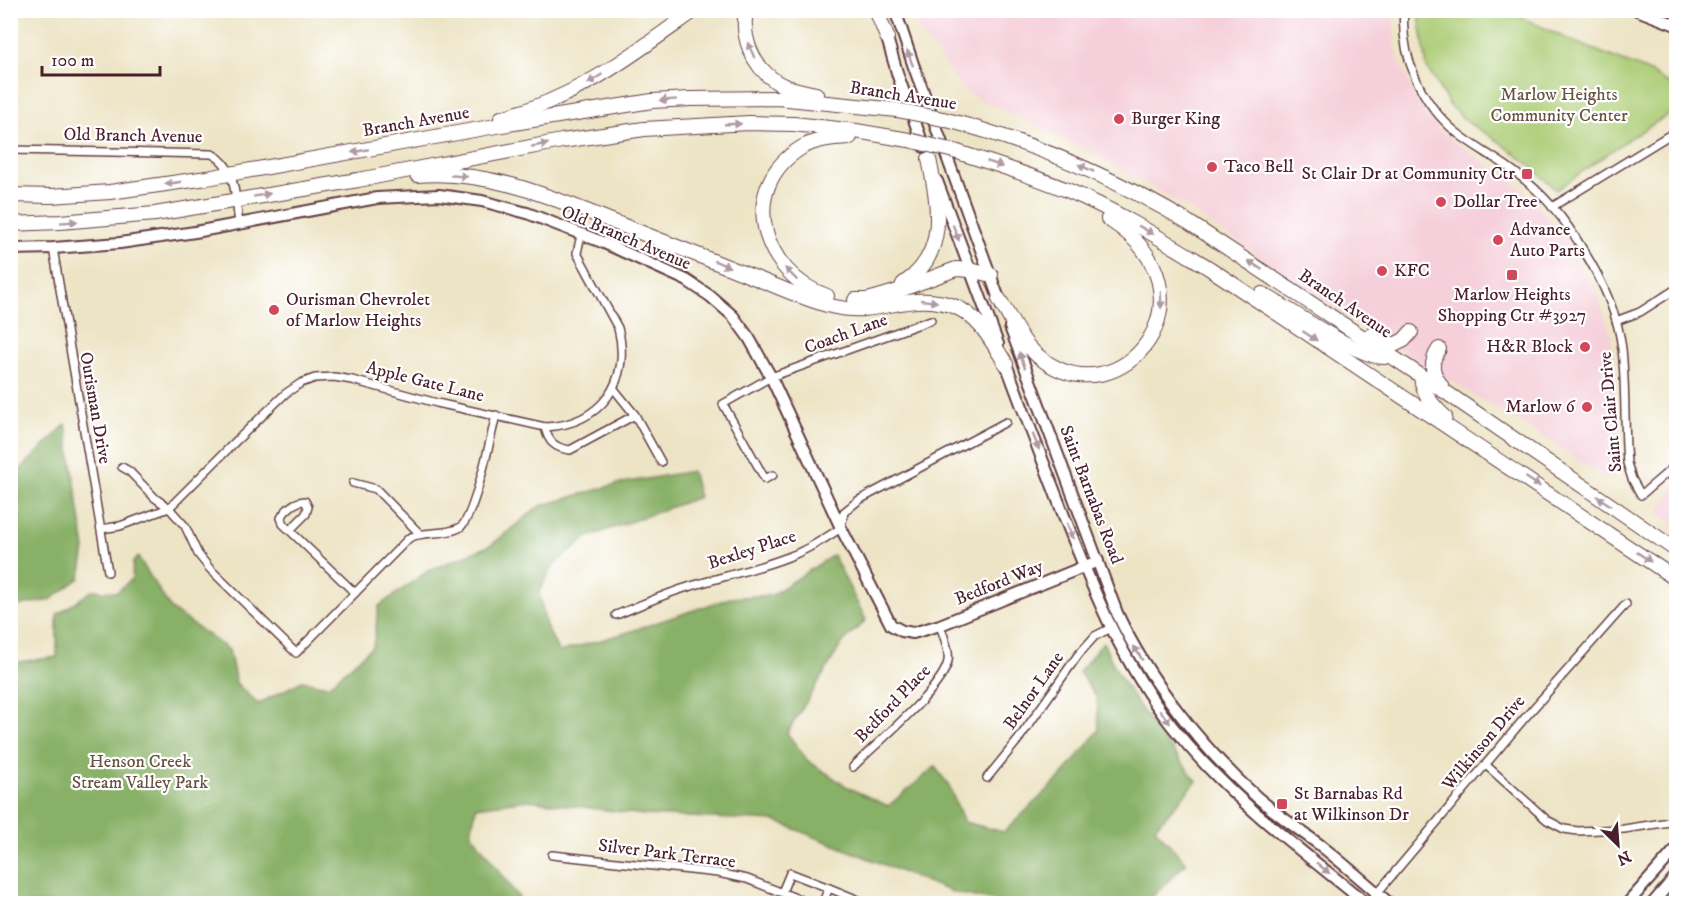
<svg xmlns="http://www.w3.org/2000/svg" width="1687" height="914" font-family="'IM FELL DW Pica',serif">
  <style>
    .built { fill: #f5cfda }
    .green { fill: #abcc75; stroke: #7a7650; stroke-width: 1.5 }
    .forest { fill: #88b066; stroke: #696848; stroke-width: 1.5 }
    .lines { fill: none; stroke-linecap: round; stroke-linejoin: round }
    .street-casing { stroke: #623d42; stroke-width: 10 }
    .secondary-casing { stroke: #623d42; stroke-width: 14 }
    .primary-casing { stroke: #623d42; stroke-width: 14 }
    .highway-casing { stroke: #623d42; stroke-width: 16 }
    .street { stroke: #fff; stroke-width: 7 }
    .secondary { stroke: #fff; stroke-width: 10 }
    .primary { stroke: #fff; stroke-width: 10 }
    .highway { stroke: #fff; stroke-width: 14 }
    .highway-bridge-casing { stroke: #623d42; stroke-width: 16; stroke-linecap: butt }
    .highway-bridge { stroke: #fff; stroke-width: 14 }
    .oneway { fill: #ae9aa0 }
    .poi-dot { fill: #d1495b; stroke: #fff; stroke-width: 2 }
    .labels { text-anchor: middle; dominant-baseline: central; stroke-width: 4.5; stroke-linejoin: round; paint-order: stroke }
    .park-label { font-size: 18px; fill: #675341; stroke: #fff }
    .street-label { font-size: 18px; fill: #4a1f2b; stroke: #fff }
    .poi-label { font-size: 18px; fill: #4a1f2b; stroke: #fff; text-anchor: start }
  </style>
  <rect width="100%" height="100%" fill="#fff"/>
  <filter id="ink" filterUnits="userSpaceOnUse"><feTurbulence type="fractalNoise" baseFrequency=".0167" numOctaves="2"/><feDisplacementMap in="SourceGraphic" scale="12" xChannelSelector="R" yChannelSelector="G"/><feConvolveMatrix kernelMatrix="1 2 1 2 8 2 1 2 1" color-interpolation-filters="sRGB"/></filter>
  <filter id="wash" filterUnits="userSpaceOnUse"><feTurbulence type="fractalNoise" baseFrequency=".008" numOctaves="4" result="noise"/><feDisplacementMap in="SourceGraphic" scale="24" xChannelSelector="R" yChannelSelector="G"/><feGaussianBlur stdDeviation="1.35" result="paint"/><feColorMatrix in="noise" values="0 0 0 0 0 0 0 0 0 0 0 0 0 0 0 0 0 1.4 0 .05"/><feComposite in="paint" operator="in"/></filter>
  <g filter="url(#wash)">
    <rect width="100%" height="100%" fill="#ede4c5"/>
    <g class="built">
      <path d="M914 11H1393L1395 50 1415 97 1439 130 1522 189 1561 232 1595 289 1611 334 1620 465 1607 479 1542 436 1366 330 1190 209 1099 157 1033 124 966 93 920 32Z"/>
      <path d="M1676 478V525L1659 513Z"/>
    </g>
    <path class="green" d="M1420 10 1508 11 1572 41 1648 71 1676 88V110L1627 140 1556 190 1529 164 1498 141 1470 124 1450 106 1427 68 1419 14Z"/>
    <g class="forest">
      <path d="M66 424 85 549 80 578 50 600 21 605 11 611V479Z"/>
      <path d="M692 471 699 497 588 537 555 563 539 592 546 626 559 652 622 634 730 598 772 595 833 555 866 620 843 642 787 733 808 761 849 788 888 806 935 767 948 784 964 822 1004 832 1062 776 1099 730 1097 698 1079 672 1103 642C1124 693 1163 738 1197 781L1155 828 1186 863 1146 903H1003L952 892 775 821 644 815 528 800 476 807 471 833 523 903H11V663L57 657V615L93 590 117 592 132 579 133 562 138 557 171 609 229 650 236 683 258 704 302 681 328 686 373 646 379 606 428 571 491 545 540 506 617 484Z"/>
    </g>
  </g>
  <g filter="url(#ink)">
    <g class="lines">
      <defs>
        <g id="street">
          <path d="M1404 10C1400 56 1421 103 1456 132 1474 147 1497 158 1516 173 1543 193 1565 219 1582 248 1601 278 1618 314 1622 349 1626 387 1624 426 1627 463L1632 479 1641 495 1676 465"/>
          <path d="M10 150 212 154C237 166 235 199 239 223"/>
          <path d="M1552 207 1676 131"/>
          <path d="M53 248 108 572"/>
          <path d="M1616 321 1640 312 1676 289"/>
          <path d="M614 389 635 415 661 462"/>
          <path d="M545 427C548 442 555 448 570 450L635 415"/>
          <path d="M122 467 129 471 155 498 169 508 185 526 198 554 210 569 296 653 409 538C425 530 443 536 459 528 474 521 491 435 496 415"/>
          <path d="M773 475 765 479 723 404 771 377 931 320"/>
          <path d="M353 483 376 489 419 533"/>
          <path d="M101 529 120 526 169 508 236 441 285 394 301 383 315 378 334 377 352 380 437 403 545 427C601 425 632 381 618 328L577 253 581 235"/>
          <path d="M290 530 306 514 308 507 305 501C295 501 285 510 281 518L283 524 355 593"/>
          <path d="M616 615C639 606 662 595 685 588 719 577 755 570 788 557 807 550 824 539 841 528L844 512 859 500 1006 422"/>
          <path d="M1486 765 1547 820 1564 829 1578 831 1624 829 1676 821"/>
          <path d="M853 767C875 744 943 689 948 661 950 649 943 636 940 625"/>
          <path d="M987 778 1018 740 1078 655 1095 636 1111 628"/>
          <path d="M552 855 718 873 747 879 811 904"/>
          <path d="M782 892 790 873 829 888"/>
          <path d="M822 904 829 888 868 904"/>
          <path d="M1368 904 1523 720 1626 604"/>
        </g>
        <g id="secondary">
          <path d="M1637 10 1676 25"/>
          <path d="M10 249 53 248 120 243 195 232 377 198 439 195 482 201 527 213 602 242 686 280 710 296 733 316 749 338 771 377 841 528 891 625 902 631 913 633 940 625 1098 561"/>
        </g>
        <g id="primary">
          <path d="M895 10 914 67 1002 307"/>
          <path d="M885 31 898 76 924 147"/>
          <path d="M937 181 998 344"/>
          <path d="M1010 327 1117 613C1147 678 1203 750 1258 798 1278 815 1299 830 1320 845 1344 864 1367 884 1390 904"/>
          <path d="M1004 358C1023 411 1044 463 1064 516 1093 590 1122 663 1172 726 1228 797 1297 847 1367 904"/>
          <path d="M1627 904 1676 849"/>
          <path d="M1652 904 1676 876"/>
        </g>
        <g id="highway">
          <path d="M746 10C741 37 752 65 775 81 786 89 803 91 816 94"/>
          <path d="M876 10 887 37"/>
          <path d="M501 118C578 98 632 55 695 10"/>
          <path d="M943 119C1030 141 1111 176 1188 222L1447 393 1676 550"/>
          <path d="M954 151C992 163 1031 175 1067 190 1117 211 1163 240 1209 268L1676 579"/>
          <path d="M417 175C487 169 551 197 614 222 663 241 710 260 758 279 784 289 809 301 835 307 878 317 912 289 956 307 980 317 993 344 1006 364"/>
          <path d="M10 195 51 196 110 192 207 178 496 126 652 101 690 99 778 98 897 110"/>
          <path d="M10 224 60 222 155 214 358 180 562 141 644 129 749 123 794 124 856 131 909 140"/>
          <path d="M903 284C949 254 938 204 929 159"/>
          <path d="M1262 294C1290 309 1358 358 1385 357"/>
          <path d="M827 296C762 274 736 188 801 148 815 139 833 138 850 137"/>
          <path d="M999 299C1011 319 1020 341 1038 356 1121 425 1226 292 1108 219"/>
          <path d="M855 300H868L892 293 956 269 970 270 991 275"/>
          <path d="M1371 335 1394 345 1404 340 1411 332"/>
          <path d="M1439 349C1429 364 1432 373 1442 387"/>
          <path d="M1421 377C1423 394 1432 405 1445 417"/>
        </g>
      </defs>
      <use href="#street" class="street-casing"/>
      <use href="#secondary" class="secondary-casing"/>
      <use href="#primary" class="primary-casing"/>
      <use href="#highway" class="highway-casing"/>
      <use href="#street" class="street"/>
      <use href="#secondary" class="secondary"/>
      <use href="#primary" class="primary"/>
      <use href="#highway" class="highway"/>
      <defs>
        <g id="highway-bridge">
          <path d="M897 110 943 119"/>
          <path d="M909 140 954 151"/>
        </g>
      </defs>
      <use href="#highway-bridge" class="highway-bridge-casing"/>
      <use href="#highway-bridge" class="highway-bridge"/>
    </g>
    <defs><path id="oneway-solid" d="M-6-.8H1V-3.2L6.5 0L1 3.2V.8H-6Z" transform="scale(1.5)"/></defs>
    <g class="oneway">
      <use href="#oneway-solid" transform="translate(751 50) rotate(-114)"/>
      <use href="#oneway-solid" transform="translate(910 58) rotate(-110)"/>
      <use href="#oneway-solid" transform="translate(595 79) rotate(147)"/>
      <use href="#oneway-solid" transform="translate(668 100) rotate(176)"/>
      <use href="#oneway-solid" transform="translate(733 124) rotate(-2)"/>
      <use href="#oneway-solid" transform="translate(540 145) rotate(-11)"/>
      <use href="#oneway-solid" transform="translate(360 151) rotate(169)"/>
      <use href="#oneway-solid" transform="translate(995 164) rotate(19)"/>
      <use href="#oneway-solid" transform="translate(1086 168) rotate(-155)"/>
      <use href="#oneway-solid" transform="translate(459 176) rotate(5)"/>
      <use href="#oneway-solid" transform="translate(173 183) rotate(172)"/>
      <use href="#oneway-solid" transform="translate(262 195) rotate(-10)"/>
      <use href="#oneway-solid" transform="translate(69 222) rotate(-4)"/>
      <use href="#oneway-solid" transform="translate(1146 230) rotate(29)"/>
      <use href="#oneway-solid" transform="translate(956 233) rotate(69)"/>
      <use href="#oneway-solid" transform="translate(722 264) rotate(23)"/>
      <use href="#oneway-solid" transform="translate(1255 265) rotate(-147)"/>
      <use href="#oneway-solid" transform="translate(791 274) rotate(-135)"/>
      <use href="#oneway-solid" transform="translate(1161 300) rotate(89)"/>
      <use href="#oneway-solid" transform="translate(929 301) rotate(6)"/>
      <use href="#oneway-solid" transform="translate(1310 336) rotate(33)"/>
      <use href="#oneway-solid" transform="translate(1022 360) rotate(-110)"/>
      <use href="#oneway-solid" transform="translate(1036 442) rotate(68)"/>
      <use href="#oneway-solid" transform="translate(1533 482) rotate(33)"/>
      <use href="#oneway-solid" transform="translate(1604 501) rotate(-146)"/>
      <use href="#oneway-solid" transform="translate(1070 531) rotate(69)"/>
      <use href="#oneway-solid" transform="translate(1644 557) rotate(34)"/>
      <use href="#oneway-solid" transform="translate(1138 653) rotate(-122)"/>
      <use href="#oneway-solid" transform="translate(1165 717) rotate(53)"/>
      <use href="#oneway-solid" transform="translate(1323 868) rotate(39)"/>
    </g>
  </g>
  <g class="poi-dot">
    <circle cx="1119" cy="119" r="6"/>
    <circle cx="1212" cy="167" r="6"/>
    <rect x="1521" y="168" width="12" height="12" rx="3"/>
    <circle cx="1441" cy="202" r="6"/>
    <circle cx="1498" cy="240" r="6"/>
    <circle cx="1382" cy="271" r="6"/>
    <rect x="1506" y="269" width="12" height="12" rx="3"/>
    <circle cx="274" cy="310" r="6"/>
    <circle cx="1585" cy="347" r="6"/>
    <circle cx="1587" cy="407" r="6"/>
    <rect x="1276" y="798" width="12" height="12" rx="3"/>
  </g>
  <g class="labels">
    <g class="park-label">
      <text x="1559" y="95">Marlow Heights<tspan x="1559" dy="21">Community Center</tspan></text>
      <text x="140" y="762">Henson Creek<tspan x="140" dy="21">Stream Valley Park</tspan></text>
    </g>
    <g class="street-label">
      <text transform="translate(903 96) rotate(9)">Branch Avenue</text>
      <text transform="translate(416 122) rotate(-10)">Branch Avenue</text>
      <text transform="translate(133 136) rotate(1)">Old Branch Avenue</text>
      <text transform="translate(626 238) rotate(23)">Old Branch Avenue</text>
      <text transform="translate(1345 304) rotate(34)">Branch Avenue</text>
      <text transform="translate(846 334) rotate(-20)">Coach Lane</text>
      <text transform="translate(425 382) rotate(14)">Apple Gate Lane</text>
      <text transform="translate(95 408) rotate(80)">Ourisman Drive</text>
      <text transform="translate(1611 412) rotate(-95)">Saint Clair Drive</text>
      <text transform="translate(1091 495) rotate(69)">Saint Barnabas Road</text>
      <text transform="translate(752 550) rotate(-18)">Bexley Place</text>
      <text transform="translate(999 583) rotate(-22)">Bedford Way</text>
      <text transform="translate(1034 691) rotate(-55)">Belnor Lane</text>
      <text transform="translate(893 704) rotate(-46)">Bedford Place</text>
      <text transform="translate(1484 743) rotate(-50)">Wilkinson Drive</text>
      <text transform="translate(667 854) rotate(7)">Silver Park Terrace</text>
    </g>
    <g class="poi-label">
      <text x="1131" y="119">Burger King</text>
      <text x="1224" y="167">Taco Bell</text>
      <text x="1515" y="174" text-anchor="end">St Clair Dr at Community Ctr</text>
      <text x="1453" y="202">Dollar Tree</text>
      <text x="1510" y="230">Advance<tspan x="1510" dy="21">Auto Parts</tspan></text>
      <text x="1394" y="271">KFC</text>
      <text x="1512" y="295" text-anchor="middle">Marlow Heights<tspan x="1512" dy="21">Shopping Ctr #3927</tspan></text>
      <text x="286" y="300">Ourisman Chevrolet<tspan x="286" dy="21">of Marlow Heights</tspan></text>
      <text x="1573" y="347" text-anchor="end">H&amp;R Block</text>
      <text x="1575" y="407" text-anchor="end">Marlow 6</text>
      <text x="1294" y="794">St Barnabas Rd<tspan x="1294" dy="21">at Wilkinson Dr</tspan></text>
    </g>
  </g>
  <rect width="1687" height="914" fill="none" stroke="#fff" stroke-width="36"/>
  <g transform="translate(1618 845) rotate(155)" stroke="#ffffff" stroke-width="4.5" paint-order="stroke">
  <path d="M0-4.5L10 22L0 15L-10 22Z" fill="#4a1f2b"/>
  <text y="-9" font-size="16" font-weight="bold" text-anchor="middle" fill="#4a1f2b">N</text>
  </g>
  <path d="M42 66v9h118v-9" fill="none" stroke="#4a1f2b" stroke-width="3"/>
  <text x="51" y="66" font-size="18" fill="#4a1f2b" stroke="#ffffff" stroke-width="4.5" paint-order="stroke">100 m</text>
</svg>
